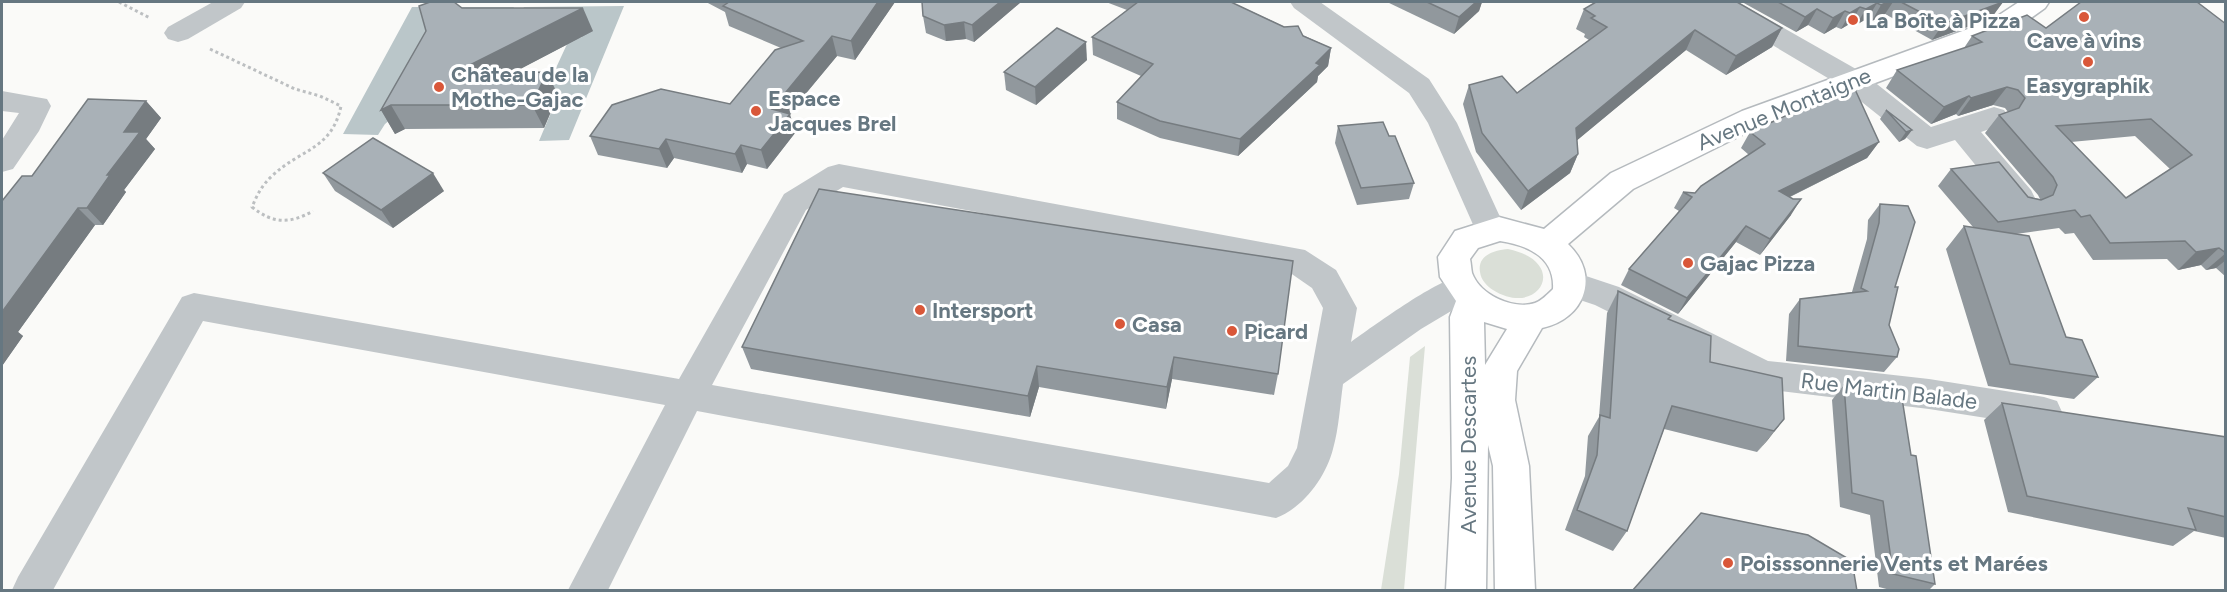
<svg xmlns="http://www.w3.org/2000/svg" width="2227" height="592" font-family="Figtree,sans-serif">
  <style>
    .green { fill: #dadfd7 }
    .water { fill: #bac6c9 }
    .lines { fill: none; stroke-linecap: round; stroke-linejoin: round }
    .major-casing { stroke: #b5babe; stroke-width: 3 }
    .path { stroke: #bcbfc1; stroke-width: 3; stroke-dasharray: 3 3; stroke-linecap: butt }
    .minor { fill: #c1c6c9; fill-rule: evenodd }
    .major { fill: #fff; fill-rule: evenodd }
    .wall { fill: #91989d; fill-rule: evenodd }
    .shaded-wall { fill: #767c80 }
    .building { fill: #a9b1b7; stroke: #767c80; stroke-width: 1.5; fill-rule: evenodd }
    .poi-dot { fill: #d95739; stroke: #fff; stroke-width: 2 }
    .labels { text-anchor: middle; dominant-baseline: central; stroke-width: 6; stroke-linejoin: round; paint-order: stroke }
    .poi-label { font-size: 22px; font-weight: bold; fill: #667781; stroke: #fff; text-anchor: start }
    .street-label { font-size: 22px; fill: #667781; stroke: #fff }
  </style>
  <rect width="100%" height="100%" fill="#fafaf8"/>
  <g class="green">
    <path d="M1508 249C1571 262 1539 319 1493 290 1487 286 1481 280 1480 272 1477 255 1495 250 1508 249Z"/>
    <path d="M1425 346 1404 590H1381L1399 474 1410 357Z"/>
  </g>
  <g class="water">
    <path d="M624 6 569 140 539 141 558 96H543L568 42 582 37 516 23 524 7Z"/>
    <path d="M412 7H514L506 23 385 124 378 135 343 134Z"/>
  </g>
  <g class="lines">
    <defs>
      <path id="major" d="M2019 2H2049L2045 8 2010 33 1762 125 1633 189 1568 244C1601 275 1585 319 1542 328L1517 371 1515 400 1529 466 1535 590H1495L1493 466 1488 445 1486 590H1446L1452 478 1450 317 1456 301 1440 277 1438 257 1455 231 1499 217 1544 229 1611 173 1742 111 1990 21ZM1500 241C1527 245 1555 257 1553 289 1548 294 1541 301 1535 303 1513 310 1480 295 1472 273 1471 268 1471 263 1470 259L1478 248ZM1484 322 1507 329 1485 365Z"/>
    </defs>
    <use href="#major" class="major-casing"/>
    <g class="path">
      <path d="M119 2 150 18"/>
      <path d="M210 49 295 89 320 96 341 106C332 150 300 149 272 176 262 185 257 195 252 207 273 224 290 224 313 211"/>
    </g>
    <g class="minor">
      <path d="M213 2H245L241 8 188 39 178 42 168 39 164 33 168 27Z"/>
      <path d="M1290 2H1320L1429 79 1457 123 1506 230 1501 238 1490 242 1479 238 1428 123 1409 93 1294 8Z"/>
      <path d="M1706 2H1738L1863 73 1931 127 1994 107 2004 110 2009 117 2004 124 1981 132 2031 190 2035 198 2031 206 2020 209 2009 206 1955 140 1927 149 1917 146 1843 87 1710 8Z"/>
      <path d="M2 91 47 99 51 106 39 131 13 169 2 172V140L19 113 2 111Z"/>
      <path d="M839 164 1305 250 1336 270 1357 308 1351 342C1372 327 1436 280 1459 277 1463 276 1468 279 1473 280L1477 289 1473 298 1421 329 1343 384C1340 405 1339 428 1333 449 1326 477 1303 508 1276 518L697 411 608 590H568L665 405 203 321 53 590H12L18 577 182 297 194 293 679 379 784 194 828 167ZM843 187 1286 270 1312 288 1323 308 1297 448 1288 466 1269 483 712 385 806 210Z"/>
      <path d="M1571 271 1619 287 1768 361 1929 379 2044 397 2057 401 2062 412 2057 423 2044 427 1929 409 1763 389 1595 305 1559 293 1555 284 1559 275Z"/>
    </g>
    <use href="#major" class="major"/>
  </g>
  <g class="wall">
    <path d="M706 2H895L855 60 837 56 789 114 795 133 767 169 747 164 742 173 674 158 667 168 598 155 590 136 730 104 781 48 729 26 725 12Z"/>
    <path d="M1021 2 974 42 966 39 946 41 926 33 923 16Z"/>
    <path d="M1106 2H1231L1331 48 1328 66 1318 76 1317 82 1238 156 1160 138 1117 119V102L1141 76 1093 55 1092 37 1127 10Z"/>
    <path d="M1387 2H1482L1479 11 1454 34Z"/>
    <path d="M1742 2H2003L1992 17 1989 19 1932 40 1885 14 1872 21 1868 18 1856 25 1851 23 1841 29 1836 27 1824 34 1808 25 1796 32Z"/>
    <path d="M462 8 593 31 514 72 558 95 544 128 405 129 395 134 381 110Z"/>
    <path d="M1584 9 1782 28 1772 47 1726 75 1686 50 1577 140 1578 154 1570 173 1521 210 1476 152 1463 104 1469 85 1517 93 1589 40 1584 37 1585 34 1576 29Z"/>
    <path d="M2226 24V277L2216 268 2206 270 2201 265 2178 270 2167 259 2093 260 2074 233 2065 234 2059 228 2016 234 2066 337 2098 377 2074 399 1988 386 1946 249 1964 226 1973 227 1938 186 1951 169 2028 197 2040 199 2038 195 1985 133 1999 115 2008 112 2005 108 1993 105 1958 116 1956 114 1931 124 1886 88 1897 70 1964 48 1972 36 2046 28ZM2135 136 2170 169 2126 198 2071 142Z"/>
    <path d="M1087 60 1036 105 1006 90 1004 72Z"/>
    <path d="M146 101 161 118 146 139 155 149 124 190 126 192 103 225H95L18 332 23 336 2 366 32 176Z"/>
    <path d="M1886 110 1912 130 1905 139 1899 142 1880 119Z"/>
    <path d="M1338 126 1389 136 1414 183 1409 199 1357 205 1335 143Z"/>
    <path d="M1750 132 1879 142 1867 158 1790 197 1791 215 1760 255 1736 242 1678 314 1621 285 1629 269 1679 211 1674 208 1683 192 1695 193 1749 155 1741 148Z"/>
    <path d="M323 173 444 191 393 228 335 191Z"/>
    <path d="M819 189 1278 374 1274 395 1172 379 1166 409 1039 387 1030 417 751 369 742 347Z"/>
    <path d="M1880 204 1895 287 1889 325 1897 357 1884 372 1786 361 1789 314 1800 299 1852 292 1867 239 1868 220Z"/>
    <path d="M1618 291 1669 319 1710 362 1784 419 1757 452 1664 429 1627 531 1613 551 1565 530 1585 476 1588 436 1599 417 1607 313Z"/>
    <path d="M1844 385 1911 455 1935 584 1928 591H1894L1879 587 1870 515 1840 507 1832 400Z"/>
    <path d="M2002 403 2226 437V538L2194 531 2173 546 2008 512 1984 420Z"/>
  </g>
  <g class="shaded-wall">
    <path d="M878 2H895L855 60 851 41Z"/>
    <path d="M1000 2H1021L974 42 972 25Z"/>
    <path d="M1476 2H1482L1479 11 1454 34 1459 17Z"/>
    <path d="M1888 2H1893L1885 14 1872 21 1881 5Z"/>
    <path d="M2003 2 1992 17 1989 19 1932 40 1943 24Z"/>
    <path d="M1877 3 1868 18 1856 25 1866 9Z"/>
    <path d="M1860 7 1851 23 1841 29 1850 13Z"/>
    <path d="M583 8 593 31 465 98 452 74Z"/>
    <path d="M1817 9 1808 25 1796 32 1805 17Z"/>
    <path d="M1845 11 1836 27 1824 34 1833 18Z"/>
    <path d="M964 22 966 39 946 41 944 25Z"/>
    <path d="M1782 28 1772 47 1726 75 1736 56Z"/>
    <path d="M1695 30 1686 50 1569 147 1576 128Z"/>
    <path d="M832 36 837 56 777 128 772 109Z"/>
    <path d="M1086 42 1087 60 1036 105 1035 87Z"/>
    <path d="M1331 48 1328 66 1318 76 1317 82 1238 156 1240 139Z"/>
    <path d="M547 72 558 95 544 128 532 105Z"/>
    <path d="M2007 87 1993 105 1958 116 1971 98Z"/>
    <path d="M1969 96 1956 114 1931 124 1944 107Z"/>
    <path d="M146 101 161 118 146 139 155 149 124 190 126 192 103 225 87 208 107 175 124 132Z"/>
    <path d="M391 105 405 129 395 134 381 110Z"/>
    <path d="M790 114 795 133 767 169 761 150Z"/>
    <path d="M1912 130 1905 139 1899 142 1906 132Z"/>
    <path d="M666 139 674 158 667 168 659 149Z"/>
    <path d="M1879 142 1867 158 1769 207 1779 191Z"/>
    <path d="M741 145 747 164 742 173 735 154Z"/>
    <path d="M1578 154 1570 173 1521 210 1528 191Z"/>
    <path d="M433 173 444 191 393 228 381 210Z"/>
    <path d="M1801 199 1791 215 1760 255 1770 239Z"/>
    <path d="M78 208 95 225 18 332 23 336 2 366V312Z"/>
    <path d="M1746 226 1736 242 1678 314 1687 298Z"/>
    <path d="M2219 248 2201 265 2178 270 2196 252Z"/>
    <path d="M2226 253V260L2216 268 2206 270Z"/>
    <path d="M1174 357 1172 379 1166 409 1167 387Z"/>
    <path d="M1037 366 1039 387 1030 417 1028 396Z"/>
    <path d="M1784 419 1767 441 1757 452 1774 431Z"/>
  </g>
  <g class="building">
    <path d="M430 2H454L462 8H583L452 74 547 72 532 105H391L381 110 426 31 419 6Z"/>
    <path d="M729 2H878L851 41 832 36 772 109 790 114 761 150 741 145 735 154 666 139 659 149 590 136 612 105 661 89 730 104 775 50 803 41 723 6Z"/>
    <path d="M922 2H1000L972 25 964 22 944 25 923 16Z"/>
    <path d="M1138 2H1231L1284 27 1298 26 1303 36 1331 48 1316 63 1320 65 1240 139 1160 121 1117 102 1153 64 1092 37Z"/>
    <path d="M1427 2H1476L1459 17Z"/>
    <path d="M1596 2H1737L1782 28 1736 56 1695 30 1576 128 1578 154 1528 191 1482 133 1469 85 1502 76 1517 93 1607 27 1591 18 1595 16 1584 9Z"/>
    <path d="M1778 2H1888L1881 5 1877 3 1866 9 1860 7 1850 13 1845 11 1833 18 1817 9 1805 17Z"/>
    <path d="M1901 2H2003L1943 24Z"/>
    <path d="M2081 2H2197L2226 24V253L2219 248 2196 252 2185 241 2110 243 2090 215 2081 217 2075 210 1998 222 1951 169 1999 162 2028 197 2041 200 2053 195 2057 185 2053 177 1999 115 2019 108 2025 98 2018 90 2007 87 1971 98 1969 96 1944 107 1897 70 1982 42 1972 36 2027 15 2046 28ZM2151 119 2192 155 2126 198 2056 126Z"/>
    <path d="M1057 28 1086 42 1035 87 1004 72Z"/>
    <path d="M1853 85 1879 142 1779 191 1793 199H1801L1770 239 1746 226 1687 298 1629 269 1692 197 1683 192 1695 193 1701 186 1765 144 1750 132Z"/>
    <path d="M88 99 146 101 124 132H140L107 175H110L87 208H78L2 312V201L22 176H32Z"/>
    <path d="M1886 110 1912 130 1906 132Z"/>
    <path d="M1383 122 1389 136H1395L1414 183 1361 188 1338 126Z"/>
    <path d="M373 138 433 173 381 210 323 173Z"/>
    <path d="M819 189 1293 261 1278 374 1174 357 1167 387 1037 366 1028 396 742 347Z"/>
    <path d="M1880 204 1908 206 1915 222 1895 287H1898L1889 325 1899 349 1897 357 1798 346 1800 299 1867 291 1861 288 1879 223Z"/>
    <path d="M1964 226 2029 236 2066 337 2082 340 2098 377 2010 364Z"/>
    <path d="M1618 291 1671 316 1668 319 1711 336 1710 362 1782 378 1784 419 1774 431 1672 406 1627 531 1577 510 1597 455 1600 415 1610 418Z"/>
    <path d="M1844 385 1901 392 1911 455 1916 456 1935 584 1893 574 1883 501 1852 493Z"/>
    <path d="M2002 403 2226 437V517L2188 508 2196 530 2027 496Z"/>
    <path d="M1701 513 1808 535 1852 561 1857 591H1632Z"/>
  </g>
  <g class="poi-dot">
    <circle cx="2084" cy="17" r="6"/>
    <circle cx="1853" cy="20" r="6"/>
    <circle cx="2088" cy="62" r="6"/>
    <circle cx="439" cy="87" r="6"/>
    <circle cx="756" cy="111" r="6"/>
    <circle cx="1688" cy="263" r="6"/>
    <circle cx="920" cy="310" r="6"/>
    <circle cx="1120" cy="324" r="6"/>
    <circle cx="1232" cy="331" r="6"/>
    <circle cx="1728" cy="563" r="6"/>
  </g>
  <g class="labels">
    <g class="poi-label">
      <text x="1865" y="20">La Boîte à Pizza</text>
      <text x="2084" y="40" text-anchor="middle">Cave à vins</text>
      <text x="451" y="74">Château de la<tspan x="451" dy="25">Mothe-Gajac</tspan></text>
      <text x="2088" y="85" text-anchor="middle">Easygraphik</text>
      <text x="768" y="98">Espace<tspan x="768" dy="25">Jacques Brel</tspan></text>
      <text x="1700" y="263">Gajac Pizza</text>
      <text x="932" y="310">Intersport</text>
      <text x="1132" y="324">Casa</text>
      <text x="1244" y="331">Picard</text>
      <text x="1740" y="563">Poisssonnerie Vents et Marées</text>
    </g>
    <g class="street-label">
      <text transform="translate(1784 109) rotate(-22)">Avenue Montaigne</text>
      <text transform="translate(1889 391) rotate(7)">Rue Martin Balade</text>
      <text transform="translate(1468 445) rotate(-90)">Avenue Descartes</text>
    </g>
  </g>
  <rect width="2227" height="592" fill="none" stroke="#667781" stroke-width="6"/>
</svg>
